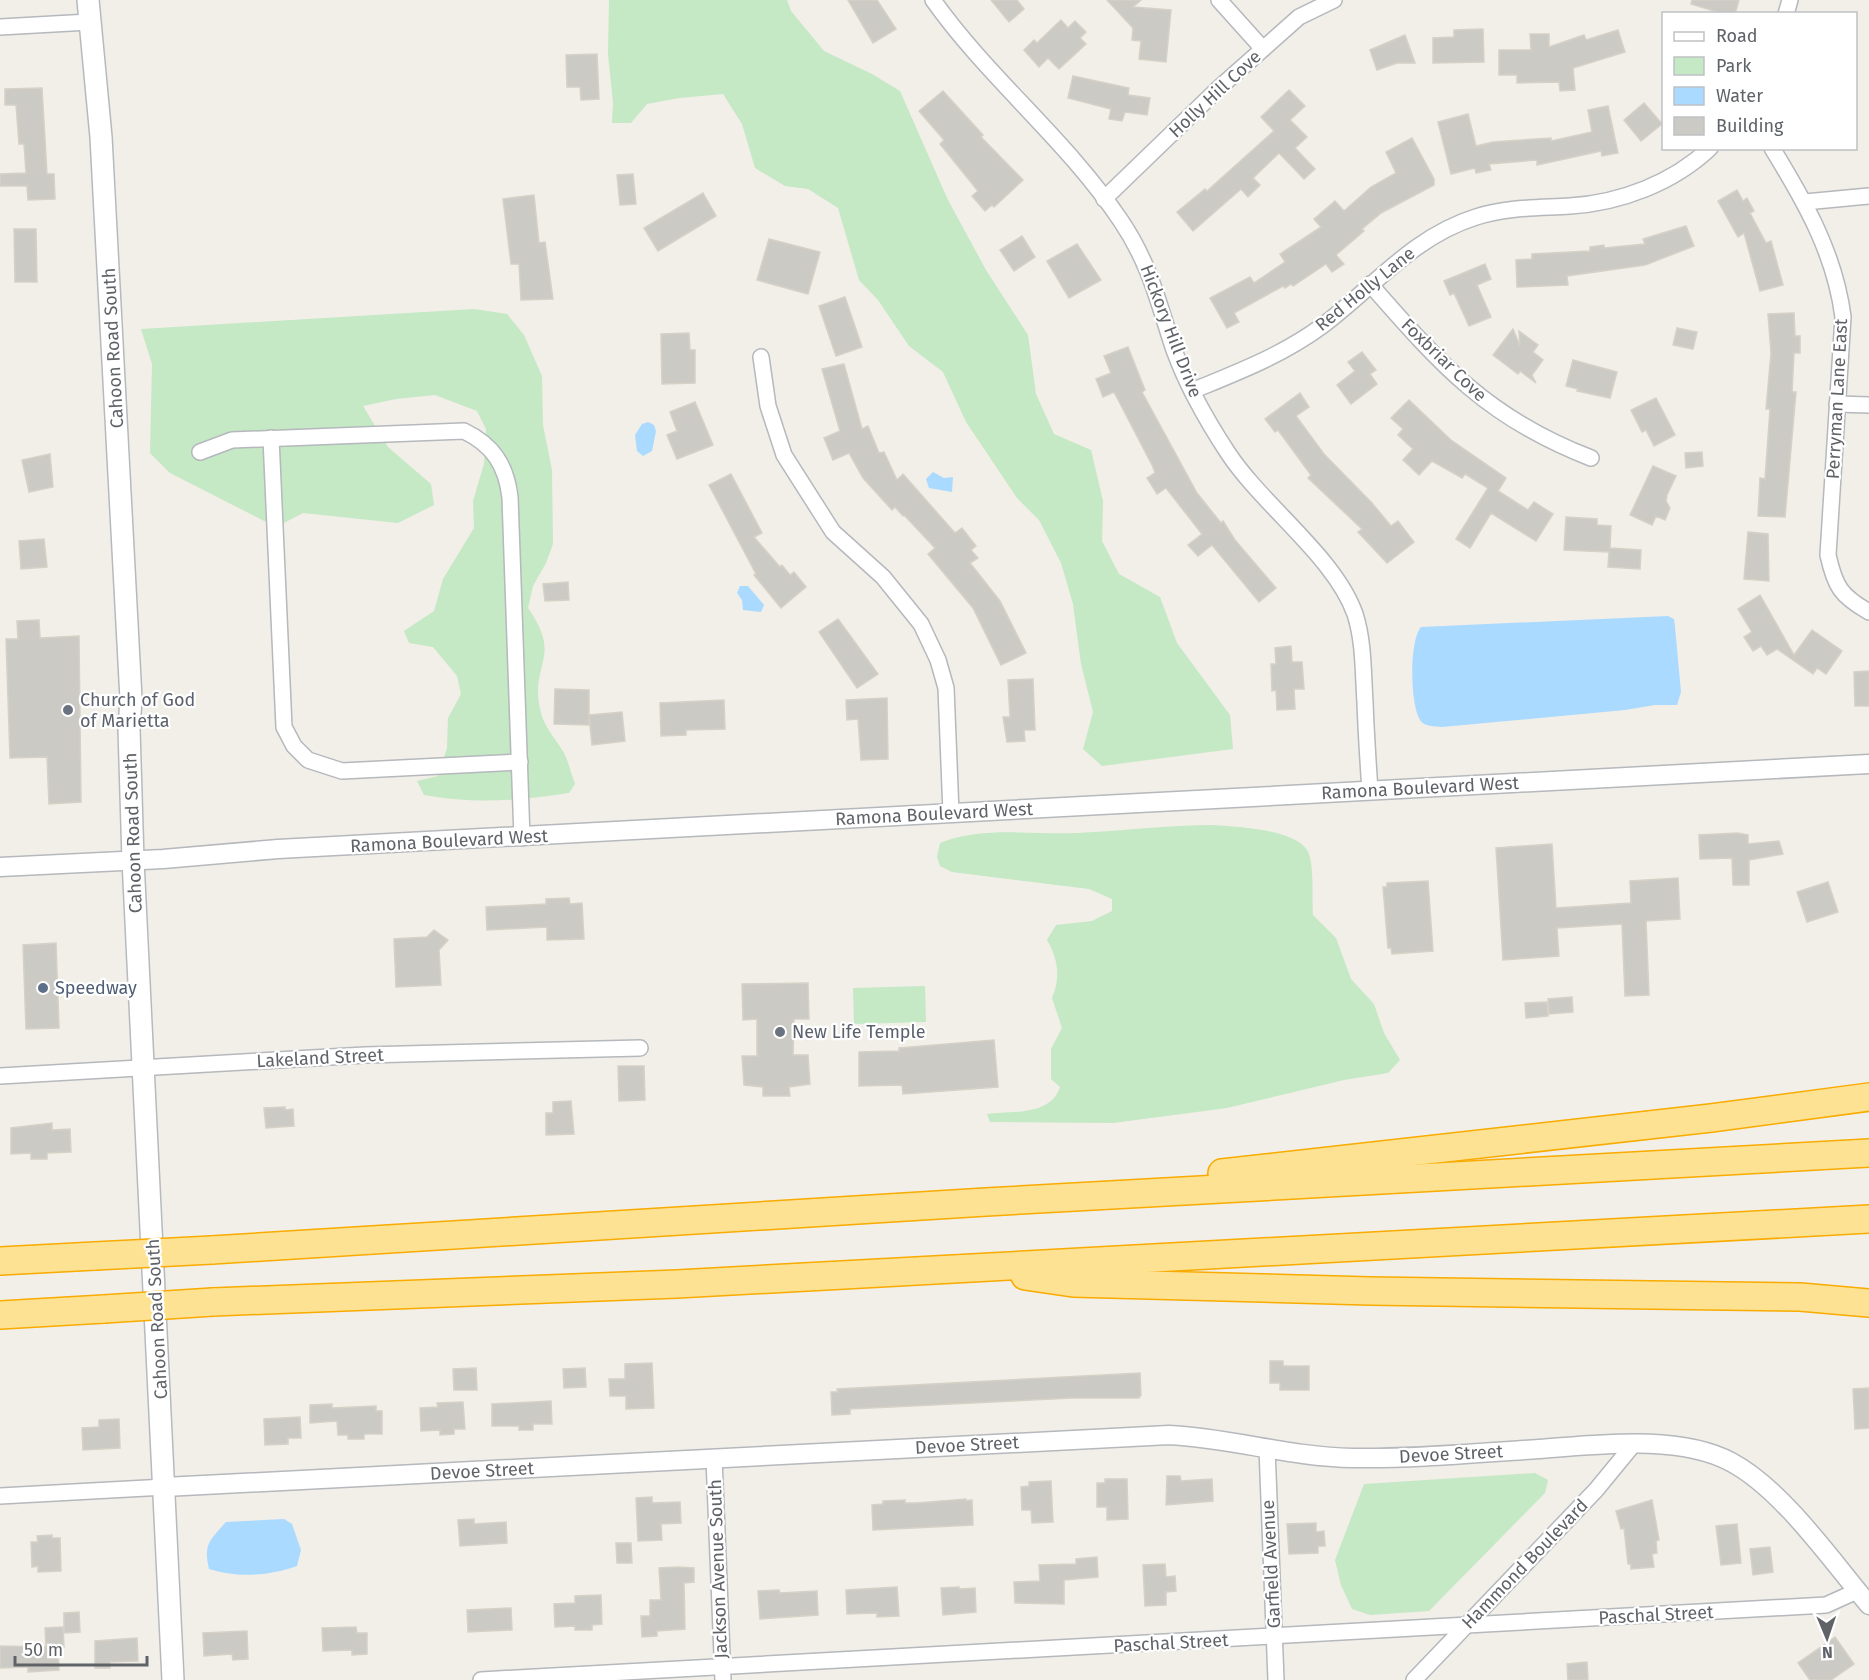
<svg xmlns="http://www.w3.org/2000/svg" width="1869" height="1680" font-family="'Fira Sans',sans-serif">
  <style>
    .green { fill: #c5e8c5 }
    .water { fill: #aadaff }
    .building { fill: #cccac5; stroke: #d6d1c6; stroke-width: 1.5 }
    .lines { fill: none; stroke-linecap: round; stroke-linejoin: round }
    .minor-casing { stroke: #b5b8bc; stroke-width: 18 }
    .tertiary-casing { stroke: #b5b8bc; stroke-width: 21 }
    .secondary-casing { stroke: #b6babf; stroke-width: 24 }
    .motorway-casing { stroke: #f9ab00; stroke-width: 30 }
    .minor { stroke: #fff; stroke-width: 15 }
    .tertiary { stroke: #fff; stroke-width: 18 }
    .secondary { stroke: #fff; stroke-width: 21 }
    .motorway { stroke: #fde293; stroke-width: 27 }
    .motorway-bridge-casing { stroke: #f9ab00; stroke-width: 30; stroke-linecap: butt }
    .motorway-bridge { stroke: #fde293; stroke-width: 27 }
    .worship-dot { fill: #6b7280; stroke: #fff; stroke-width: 2 }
    .service-dot { fill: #5c6f8a; stroke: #fff; stroke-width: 2 }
    .labels { text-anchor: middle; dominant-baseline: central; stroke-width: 4.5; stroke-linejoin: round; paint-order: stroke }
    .street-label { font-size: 18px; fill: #5f6368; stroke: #fff }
    .worship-label { font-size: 18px; fill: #5b616d; stroke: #fff; text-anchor: start }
    .service-label { font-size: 18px; fill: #4e5e75; stroke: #fff; text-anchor: start }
  </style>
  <rect width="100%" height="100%" fill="#f1efe8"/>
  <g class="green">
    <path d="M609 0H787L791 11 824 51 872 74 900 91 948 200 986 270 1028 335 1036 394 1054 434 1091 450 1103 501 1102 541 1119 574 1160 597 1177 643 1230 715 1233 749 1102 766 1083 749 1093 712 1081 664 1073 604 1061 563 1039 520 1017 498 966 422 943 372 909 346 878 300 859 280 838 208 808 189 785 186 755 168 742 124 723 94 679 98 647 104 631 123H612L613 103 608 54Z"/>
    <path d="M474 309 507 314 524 335 542 376 543 425 552 470 553 544 546 563 533 586 528 608C563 658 530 662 540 709 543 726 556 739 564 753 569 763 571 774 575 784L569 793C518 801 475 804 424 795L417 781 438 776 447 748 448 718 461 694 457 676 433 647 409 643 404 631 434 611 443 579 474 528 473 501 484 464 486 429 477 411 435 395 396 399 363 406 388 447 431 484 434 505 398 523 303 513 276 527 170 473 150 453 152 364 141 329Z"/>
    <path d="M1214 825C1237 827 1300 829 1309 854 1314 869 1312 898 1313 915L1336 938 1351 979 1374 1004 1384 1033 1400 1060 1388 1073 1344 1080 1227 1108 1113 1123 990 1122 987 1114C1012 1111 1051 1116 1060 1087L1051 1079V1049L1062 1028 1052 998C1061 977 1058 959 1047 940L1056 925 1092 921 1112 911V899L1089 889 952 872 940 866 937 857 940 843C982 826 1032 835 1077 833 1123 831 1168 825 1214 825Z"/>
    <path d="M925 986 926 1022 854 1024 853 988Z"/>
    <path d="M1535 1473 1548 1480 1545 1493 1429 1611 1370 1615 1352 1609 1341 1585 1335 1560 1364 1484Z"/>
  </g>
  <g class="water">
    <path d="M648 422 654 425 656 431 652 451 643 456 637 451 635 435 642 424Z"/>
    <path d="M933 472 944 478 953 477 952 492 929 488 926 479Z"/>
    <path d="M740 586H748L764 605 761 612 743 610 742 600 737 593Z"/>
    <path d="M1668 616 1674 619 1675 627 1681 692 1677 705H1655L1625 710 1442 727C1435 726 1424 727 1420 720 1410 704 1409 641 1421 627Z"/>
    <path d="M284 1519 292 1524 301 1550 297 1566C270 1576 236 1578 209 1569 203 1544 210 1540 226 1522Z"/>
  </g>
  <g class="building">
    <path d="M848 0H877L896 29 873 43Z"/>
    <path d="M991 0H1017L1024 9 1009 22Z"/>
    <path d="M1107 0H1141L1133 7 1171 10 1166 62 1139 59 1141 41 1132 40 1133 28Z"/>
    <path d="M1692 0H1739L1735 14H1724L1691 4Z"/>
    <path d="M1061 20 1068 28 1075 21 1086 32 1080 38 1086 44 1059 69 1048 58 1039 67 1024 50 1034 40 1037 43Z"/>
    <path d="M1483 29 1484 62 1433 63V38L1454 37V30Z"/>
    <path d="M1618 30 1625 52 1573 68 1575 90 1560 91 1559 82 1517 83V75H1499V50H1531L1530 34H1549V47L1584 35 1586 40Z"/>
    <path d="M1405 35 1415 63H1397L1377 70 1370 50Z"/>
    <path d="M597 54 599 99 581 100 580 87H567L566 55Z"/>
    <path d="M1073 76 1129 88 1128 95 1150 98 1147 115 1125 112 1122 121 1109 119 1111 109 1068 98Z"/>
    <path d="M42 88 47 174H54L55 199 28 200 27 186H0V174L26 173 24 144H19L16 105H5V89Z"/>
    <path d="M1289 90 1305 106 1290 120 1307 137 1295 148 1315 169 1304 179 1279 153 1253 178 1260 185 1248 197 1241 189 1193 231 1177 212 1205 189 1207 191 1274 131 1261 117Z"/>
    <path d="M943 91 983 135 981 137 1023 180 994 207 992 205 985 211 972 196 978 191 940 144 944 140 919 111Z"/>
    <path d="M1644 103 1662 124 1641 141 1624 120Z"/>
    <path d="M1608 106 1618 153 1602 156 1601 151 1537 165V160L1489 164 1491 170 1476 173 1475 168 1451 174 1438 122 1468 114 1476 146 1493 142 1551 138V141L1592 132 1588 110Z"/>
    <path d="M1412 138 1434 179V185L1381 213 1362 229 1364 231 1336 255 1344 264 1332 272 1326 264 1293 286 1291 284 1285 288 1283 286 1234 313 1239 322 1227 328 1210 298 1250 277 1254 283 1285 262 1280 254 1321 227 1314 219 1335 201 1344 211 1371 187 1396 173 1386 152Z"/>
    <path d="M633 174 636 204 620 205 617 175Z"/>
    <path d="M1737 190 1743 201 1747 198 1754 211 1750 213 1766 243 1771 241 1783 285 1760 291 1744 233 1738 237 1718 201Z"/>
    <path d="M703 193 716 216 658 251 644 228Z"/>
    <path d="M534 195 539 243 545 242 553 299 521 300 519 264H511L503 199Z"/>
    <path d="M1686 226 1694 246 1645 265 1567 276 1568 285 1517 287 1516 260 1532 259V254L1590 251V247L1604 245V248L1645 244 1643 239Z"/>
    <path d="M14 229H36L37 282H15Z"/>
    <path d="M1022 236 1035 257 1014 271 1000 250Z"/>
    <path d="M769 239 820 252 808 294 757 280Z"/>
    <path d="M1077 244 1101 280 1069 298 1047 261Z"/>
    <path d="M1485 264 1491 279 1477 285 1491 317 1469 326 1454 293 1450 295 1444 281Z"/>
    <path d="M845 297 862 347 836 356 819 306Z"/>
    <path d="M1794 313 1795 336H1800V353H1794L1792 392H1796L1785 517 1758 516 1760 478 1765 479 1770 409H1766L1771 353 1768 314Z"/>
    <path d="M1677 328 1697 332 1693 349 1673 345Z"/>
    <path d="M1513 329 1520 346 1519 331 1538 345 1533 352 1543 360 1532 375 1536 383 1520 371 1518 374 1493 355Z"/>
    <path d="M689 333 690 350H695V383L662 384 661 334Z"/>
    <path d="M1128 347 1145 390 1142 392 1197 493 1221 523 1223 521 1235 540 1276 588 1259 602 1212 545 1198 556 1188 545 1202 534 1166 488 1157 494 1147 478 1155 473 1153 467 1114 392 1103 397 1096 379 1111 373 1104 356Z"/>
    <path d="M1362 352 1376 370 1370 374 1377 384 1351 404 1337 385 1355 371 1348 362Z"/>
    <path d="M1573 360 1617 372 1610 398 1577 391 1578 389 1566 386Z"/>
    <path d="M844 364 862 429 868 426 879 453 884 452 897 480 903 474 955 533 962 528 976 546 971 550 978 558 970 563 1000 601 1026 653 1001 665 973 608 928 554 935 548 904 515 903 516 895 507 892 510 863 478 849 453 833 460 824 438 840 431 822 369Z"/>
    <path d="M1300 393 1309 407 1296 416 1324 454 1372 503 1391 526 1398 521 1414 542 1387 563 1358 532 1362 529 1308 478 1311 475 1278 430 1275 432 1265 419Z"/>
    <path d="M1656 398 1675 435 1654 446 1646 430 1642 432 1631 410Z"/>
    <path d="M1409 400 1451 440 1506 478 1498 491 1528 510 1534 502 1553 514 1536 541 1491 513 1470 548 1456 539 1488 488 1465 474 1462 478 1432 461 1419 475 1403 460 1413 449 1398 435 1403 429 1391 418Z"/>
    <path d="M695 402 713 445 677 459 667 435 677 431 670 412Z"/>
    <path d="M1702 452 1703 466 1686 468 1685 453Z"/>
    <path d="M50 454 53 487 29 492 22 460Z"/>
    <path d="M1653 466 1676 476 1667 495 1666 501 1670 508 1665 520 1656 516 1652 525 1630 515Z"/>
    <path d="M731 474 762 533 754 537 780 567 782 565 790 575 794 572 806 587 781 608 754 575 756 574 709 485Z"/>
    <path d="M1566 517 1597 519V525L1611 526 1610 548 1641 550 1640 569 1608 567 1609 552 1564 550Z"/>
    <path d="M1748 532 1768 534 1769 581 1744 579Z"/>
    <path d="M44 539 47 567 21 569 19 541Z"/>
    <path d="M568 582 569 600 545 601 543 584Z"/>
    <path d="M1760 595 1794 655 1812 630 1842 651 1826 674 1817 668 1813 674 1777 649 1767 655 1761 646 1753 651 1744 637 1752 632 1738 609Z"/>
    <path d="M838 619 878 674 857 688 819 632Z"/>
    <path d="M39 620 40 638 79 636 81 802 49 804 47 757 10 758 6 639H18L17 621Z"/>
    <path d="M1291 646 1292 662H1302L1304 689H1294L1295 709 1277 710 1276 690 1272 691 1271 664H1276L1275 648Z"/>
    <path d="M1869 671V706H1855L1854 672Z"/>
    <path d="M1033 679 1035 730H1024L1025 741 1007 742 1003 717H1010L1008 680Z"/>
    <path d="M555 689 589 690V715L622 712 625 741 592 745 589 716V725L554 724Z"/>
    <path d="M887 698 888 759 861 760 858 719 847 720 846 700Z"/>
    <path d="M724 700 725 729 686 730V735L661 736 660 703Z"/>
    <path d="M1737 833 1748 835V844L1779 841 1783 854 1749 860V885H1733L1732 858 1700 859 1699 835Z"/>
    <path d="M1552 844 1556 908 1631 903 1630 881 1678 878 1680 919 1646 921 1649 995 1625 996 1622 924 1557 928 1559 956 1503 960 1496 848Z"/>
    <path d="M1428 881 1433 951 1392 954 1391 948H1388L1383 887H1387V883Z"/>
    <path d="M1828 882 1838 912 1807 922 1797 892Z"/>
    <path d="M569 898 570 904 582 903 584 939 547 940V927L487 930 486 907 546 904V899Z"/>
    <path d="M434 930 448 940 439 950 441 985 396 987 394 939 427 937Z"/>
    <path d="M56 943 59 1028 26 1029 23 945Z"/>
    <path d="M808 983 809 1019H794L793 1055H808L810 1084 789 1087 790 1096H763V1087L744 1085 742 1056H757V1019L743 1020 742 984Z"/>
    <path d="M1572 997 1573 1012 1549 1014 1548 999Z"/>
    <path d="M1547 1002 1548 1016 1526 1018 1525 1003Z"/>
    <path d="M994 1040 998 1087 903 1094 902 1085 859 1086V1052L899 1051V1048Z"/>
    <path d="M618 1066H644L645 1100 619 1101Z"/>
    <path d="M571 1101 574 1134 546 1135V1113H553V1102Z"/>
    <path d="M285 1107V1110L293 1109 294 1126 266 1128 264 1108Z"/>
    <path d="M52 1123V1130L70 1129 71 1152 47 1153V1159H31V1153L11 1154V1128Z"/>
    <path d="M1270 1361H1283V1366H1309V1390H1280V1383H1270Z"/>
    <path d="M652 1363 654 1408 626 1409V1396H610L609 1379H625V1364Z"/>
    <path d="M476 1368 477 1390H454L453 1369Z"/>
    <path d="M585 1368 586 1387 564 1388 563 1369Z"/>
    <path d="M1140 1373 1141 1395 1139 1398H1072L850 1409V1414L832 1415 831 1392H838L837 1389Z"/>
    <path d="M1869 1388V1428L1855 1429 1853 1389Z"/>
    <path d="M551 1401 552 1424H533V1430H519V1426H492V1404Z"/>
    <path d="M463 1402 465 1429H454V1434L440 1435V1430L421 1431 420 1408 438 1407 437 1403Z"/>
    <path d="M332 1404V1408L376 1406V1411H382V1434H364V1439H348V1435H338L337 1421 310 1423V1405Z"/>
    <path d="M300 1417 301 1438H288V1444L265 1445 264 1419Z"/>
    <path d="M119 1419 120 1448 83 1450 82 1428 99 1427V1420Z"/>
    <path d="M1167 1476H1180L1181 1481 1212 1479 1213 1501 1166 1505Z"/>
    <path d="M1105 1479H1127L1128 1519 1107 1520V1507H1097V1483H1105Z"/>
    <path d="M1051 1481 1053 1522 1032 1523 1031 1510H1022L1021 1487 1029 1486V1482Z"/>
    <path d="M652 1497V1503L680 1502 681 1523 661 1524 662 1540 638 1541 636 1498Z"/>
    <path d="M966 1499V1501L972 1500 973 1525 873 1530 872 1505 883 1504V1501L905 1500V1503H917Z"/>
    <path d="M1652 1500 1659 1540 1656 1541 1657 1553 1652 1554 1654 1567 1631 1569V1564H1628L1624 1528 1621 1529 1616 1511Z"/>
    <path d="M474 1519V1524L506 1522 507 1543 460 1546 458 1520Z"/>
    <path d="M1316 1523V1532L1324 1531 1325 1546H1318V1553L1289 1554 1287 1524Z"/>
    <path d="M1737 1524 1741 1563 1721 1565 1716 1526Z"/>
    <path d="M52 1535V1538H60L61 1571 38 1572V1566L32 1567 31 1542H38L37 1536Z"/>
    <path d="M616 1543H631L632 1563H617Z"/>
    <path d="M1770 1547 1773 1572 1753 1575 1750 1549Z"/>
    <path d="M1097 1557 1098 1577 1064 1580V1604L1015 1603 1014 1582 1040 1581 1039 1565 1076 1564V1559Z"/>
    <path d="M1165 1564 1166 1577 1175 1576 1176 1591 1166 1592V1605L1145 1606 1143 1565Z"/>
    <path d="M678 1567 694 1568V1582L684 1583 685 1629 657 1631V1636L642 1637 641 1616H650V1600H661L659 1568Z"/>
    <path d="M897 1587 899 1616 877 1617V1613L847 1614 846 1590Z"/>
    <path d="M959 1587V1589L975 1588 976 1612 943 1615 941 1588Z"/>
    <path d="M779 1590 780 1593 817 1591 818 1615 760 1619 758 1591Z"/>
    <path d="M601 1595 602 1624 592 1625V1630H575V1626L555 1627 554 1604 575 1603V1596Z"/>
    <path d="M511 1608 512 1630 468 1632 467 1610Z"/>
    <path d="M79 1612 80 1632 64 1633V1613Z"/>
    <path d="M63 1627 64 1647H58L59 1670 28 1672V1667L0 1668V1646L46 1647 45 1628Z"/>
    <path d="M356 1627 357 1633H367V1654L352 1655V1650L323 1651 322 1628Z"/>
    <path d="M247 1631 248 1659 233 1660 232 1654 204 1656 203 1633Z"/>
    <path d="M1835 1637 1854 1664 1831 1680H1810L1798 1663Z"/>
    <path d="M137 1638 138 1661 110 1662V1668H95V1641Z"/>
    <path d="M1587 1662 1588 1680H1568L1567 1664Z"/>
  </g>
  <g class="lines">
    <defs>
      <g id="minor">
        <path d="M933 0C989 79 1067 140 1121 221 1150 264 1158 302 1174 350 1187 386 1207 421 1228 453 1263 506 1335 557 1355 614 1364 642 1363 673 1365 702 1366 732 1368 761 1370 791"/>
        <path d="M1219 0 1263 49"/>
        <path d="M1786 14 1790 0"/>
        <path d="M0 27 89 22"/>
        <path d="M1772 148C1805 202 1835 254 1843 317L1828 555C1835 587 1841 596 1869 612"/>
        <path d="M1104 199 1220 87 1299 17 1334 0"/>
        <path d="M1805 202 1869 196"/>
        <path d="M1370 284C1441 365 1487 418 1591 458"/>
        <path d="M761 357 768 406 784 455 833 532 883 577 921 624 938 660 946 688 951 813"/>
        <path d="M1192 391C1238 372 1281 356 1322 326 1373 288 1412 237 1476 217 1506 207 1539 208 1570 206 1620 203 1673 183 1710 148"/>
        <path d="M1837 404 1869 405"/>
        <path d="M271 438 284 727 294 746 308 760 342 771 520 762"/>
        <path d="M200 452 232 440 464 431C493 445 506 465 510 497L522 838"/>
        <path d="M0 1076 365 1055 640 1048"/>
        <path d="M1267 1448 1276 1680"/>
        <path d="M714 1458 723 1680"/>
        <path d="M0 1496 165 1487"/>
        <path d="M481 1680 1826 1605 1857 1591"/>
        <path d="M1414 1680 1596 1490 1633 1445"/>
      </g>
      <g id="tertiary">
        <path d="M0 867 163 859 278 849 1869 764"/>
        <path d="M165 1487 1169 1435C1231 1438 1290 1457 1353 1458 1414 1459 1477 1453 1539 1449 1597 1445 1678 1434 1731 1462 1782 1489 1832 1561 1869 1605"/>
      </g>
      <path id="secondary" d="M88 0 101 137 131 699 129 729 133 860 173 1680"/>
      <g id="motorway">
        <path d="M1222 1173 1711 1118 1869 1097"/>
        <path d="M212 1250 986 1202 1869 1153"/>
        <path d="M0 1261 95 1256"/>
        <path d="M1025 1276 1073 1283 1370 1291 1800 1297 1869 1303"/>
        <path d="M213 1302 677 1284 1869 1219"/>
        <path d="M0 1315 104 1309"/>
      </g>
    </defs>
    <use href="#minor" class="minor-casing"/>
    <use href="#tertiary" class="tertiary-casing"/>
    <use href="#secondary" class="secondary-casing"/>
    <use href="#motorway" class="motorway-casing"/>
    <use href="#minor" class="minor"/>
    <use href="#tertiary" class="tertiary"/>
    <use href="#secondary" class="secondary"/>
    <use href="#motorway" class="motorway"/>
    <defs>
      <g id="motorway-bridge">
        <path d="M95 1256 212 1250"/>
        <path d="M104 1309 213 1302"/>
      </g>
    </defs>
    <use href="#motorway-bridge" class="motorway-bridge-casing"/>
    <use href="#motorway-bridge" class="motorway-bridge"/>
  </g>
  <g class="worship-dot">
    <circle cx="68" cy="710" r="6"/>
    <circle cx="780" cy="1032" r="6"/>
  </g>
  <circle class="service-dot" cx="43" cy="988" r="6"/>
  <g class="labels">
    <g class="street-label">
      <text transform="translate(1215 94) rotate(-43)">Holly Hill Cove</text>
      <text transform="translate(1365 289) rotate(-39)">Red Holly Lane</text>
      <text transform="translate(1171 331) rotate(69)">Hickory Hill Drive</text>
      <text transform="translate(113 348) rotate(-93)">Cahoon Road South</text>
      <text transform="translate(1444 360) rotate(44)">Foxbriar Cove</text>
      <text transform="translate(1837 399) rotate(-87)">Perryman Lane East</text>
      <text transform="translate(1420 788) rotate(-3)">Ramona Boulevard West</text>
      <text transform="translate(934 814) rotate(-3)">Ramona Boulevard West</text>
      <text transform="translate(133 833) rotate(-92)">Cahoon Road South</text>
      <text transform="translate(449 841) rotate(-3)">Ramona Boulevard West</text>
      <text transform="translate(320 1058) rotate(-3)">Lakeland Street</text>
      <text transform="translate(157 1319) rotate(-93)">Cahoon Road South</text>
      <text transform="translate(967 1445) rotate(-3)">Devoe Street</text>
      <text transform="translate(1451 1454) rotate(-3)">Devoe Street</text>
      <text transform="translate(482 1471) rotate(-3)">Devoe Street</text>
      <text transform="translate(1271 1564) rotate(-93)">Garfield Avenue</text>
      <text transform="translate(1525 1564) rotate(-46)">Hammond Boulevard</text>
      <text transform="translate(718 1569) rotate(-92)">Jackson Avenue South</text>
      <text transform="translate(1656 1615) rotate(-3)">Paschal Street</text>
      <text transform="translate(1171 1643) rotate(-3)">Paschal Street</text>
    </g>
    <g class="worship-label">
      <text x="80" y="700">Church of God<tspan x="80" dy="21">of Marietta</tspan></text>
      <text x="792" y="1032">New Life Temple</text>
    </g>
    <g class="service-label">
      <text x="55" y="988">Speedway</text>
    </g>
  </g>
  <rect x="1662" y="12" width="195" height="138" fill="#ffffff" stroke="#bfc1c3" stroke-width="1.5"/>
  <rect x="1674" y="32" width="30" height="9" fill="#ffffff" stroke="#bfc1c3" stroke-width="1.5"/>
  <text x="1716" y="42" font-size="18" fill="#5f6368">Road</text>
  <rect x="1674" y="57" width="30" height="18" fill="#c5e8c5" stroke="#bfc1c3" stroke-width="1.5"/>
  <text x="1716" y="72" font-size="18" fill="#5f6368">Park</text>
  <rect x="1674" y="87" width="30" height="18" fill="#aadaff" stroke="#bfc1c3" stroke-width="1.5"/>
  <text x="1716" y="102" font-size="18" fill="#5f6368">Water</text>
  <rect x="1674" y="117" width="30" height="18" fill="#cccac5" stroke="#bfc1c3" stroke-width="1.5"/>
  <text x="1716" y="132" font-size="18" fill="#5f6368">Building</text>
  <g transform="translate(1827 1638) rotate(178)" stroke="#ffffff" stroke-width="4.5" paint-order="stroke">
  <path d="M0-4.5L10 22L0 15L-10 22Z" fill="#5f6368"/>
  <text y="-9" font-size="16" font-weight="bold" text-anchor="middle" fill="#5f6368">N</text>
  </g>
  <path d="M15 1656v9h132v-9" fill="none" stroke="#5f6368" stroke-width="3"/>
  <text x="24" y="1656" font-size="18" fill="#5f6368" stroke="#ffffff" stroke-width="4.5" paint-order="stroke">50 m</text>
</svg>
